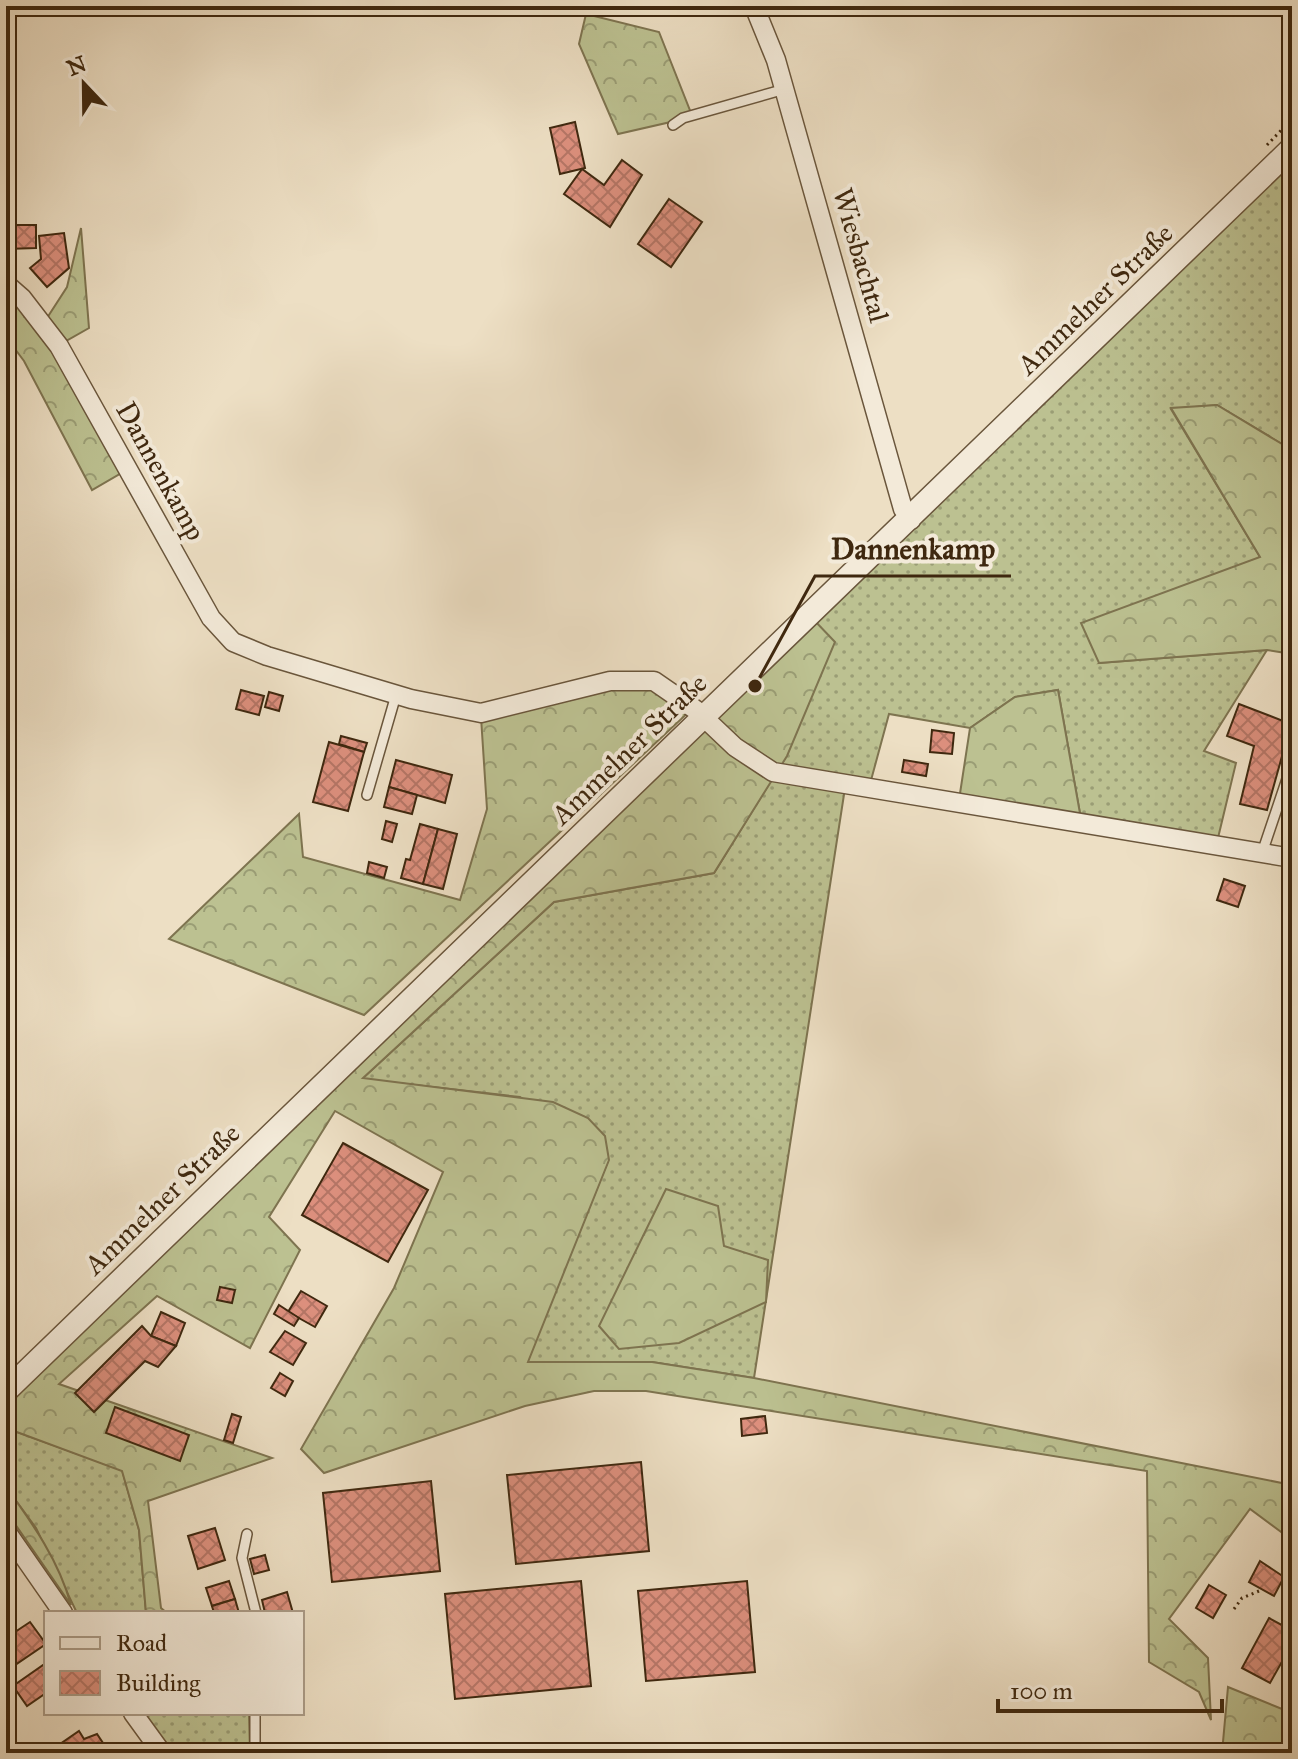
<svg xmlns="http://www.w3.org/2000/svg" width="1298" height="1759" font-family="'IM FELL Great Primer',serif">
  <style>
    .grass { fill: url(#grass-dots); stroke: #7e7450; stroke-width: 2 }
    .forest { fill: url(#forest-crowns); stroke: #7e7450; stroke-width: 2 }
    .building { fill: url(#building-cross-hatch); stroke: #3f280f; stroke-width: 2 }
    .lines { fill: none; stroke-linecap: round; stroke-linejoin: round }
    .service-casing { stroke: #6a563c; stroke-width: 12 }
    .minor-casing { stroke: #6a563c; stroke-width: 21 }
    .tertiary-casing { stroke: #6a563c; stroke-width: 25 }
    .path { stroke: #3f280f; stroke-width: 3; stroke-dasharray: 2 4; stroke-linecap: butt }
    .service { stroke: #f3ead9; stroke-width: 9 }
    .minor { stroke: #f3ead9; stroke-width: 18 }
    .tertiary { stroke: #f3ead9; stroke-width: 22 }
    .labels { text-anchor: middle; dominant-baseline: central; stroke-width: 8; stroke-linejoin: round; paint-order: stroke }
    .street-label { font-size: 28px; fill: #3f280f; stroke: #f3ead9 }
    .leader { fill: none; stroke: #3f280f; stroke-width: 3 }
    .callout-dot { fill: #3f280f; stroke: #f3ead9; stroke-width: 3 }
    .callout-label { font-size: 30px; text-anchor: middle; font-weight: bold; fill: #3f280f; stroke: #f3ead9; stroke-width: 8; stroke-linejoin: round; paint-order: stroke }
  </style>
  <defs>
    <pattern id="grass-dots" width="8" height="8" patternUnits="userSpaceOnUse" patternTransform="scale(2)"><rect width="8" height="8" fill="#bcc191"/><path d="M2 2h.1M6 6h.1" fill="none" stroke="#9a9d75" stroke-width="1.8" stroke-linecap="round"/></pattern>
    <pattern id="forest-crowns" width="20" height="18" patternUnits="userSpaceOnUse" patternTransform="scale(2)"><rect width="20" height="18" fill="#bcc191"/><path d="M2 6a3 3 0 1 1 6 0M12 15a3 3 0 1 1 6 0" fill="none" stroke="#9a9d75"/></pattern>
    <pattern id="building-cross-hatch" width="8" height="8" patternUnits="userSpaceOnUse" patternTransform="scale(2)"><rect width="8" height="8" fill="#dc8f7d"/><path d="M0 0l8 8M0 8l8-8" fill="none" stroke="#b47565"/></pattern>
  </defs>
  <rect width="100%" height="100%" fill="#eddfc4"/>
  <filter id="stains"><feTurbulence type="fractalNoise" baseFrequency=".0025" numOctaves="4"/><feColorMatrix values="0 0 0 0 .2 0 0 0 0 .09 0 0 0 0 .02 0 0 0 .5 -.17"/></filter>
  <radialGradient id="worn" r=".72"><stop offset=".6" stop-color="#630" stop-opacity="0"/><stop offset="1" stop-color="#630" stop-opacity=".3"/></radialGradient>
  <g class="grass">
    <path d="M1292 145V450L1217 405 1171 409 1260 557 1100 663 1267 650 1204 751 1236 763 1217 842 1081 819 1058 690 1015 697 970 728 889 714 870 784 778 770 787 755 813 619Z"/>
    <path d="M774 776 845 788 754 1378 652 1362H527L608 1161 520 1097 362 1079 554 902 714 873Z"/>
    <path d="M6 1428 122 1470 139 1530 146 1613H77L36 1528 6 1487Z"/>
    <path d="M144 1713H249L250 1753H171Z"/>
  </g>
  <g class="forest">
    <path d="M586 14 659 32 691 113 688 118 618 134 579 44Z"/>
    <path d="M81 228 89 328 61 344 123 472 92 490 24 361 6 337V279L47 318 67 287Z"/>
    <path d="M1217 405 1292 450V654L1267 650 1099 663 1081 623 1260 557 1171 408Z"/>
    <path d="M813 619 835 642 787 756 714 873 554 902 363 1078 553 1102 588 1118 605 1136 609 1160 528 1362H652L754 1378 1292 1485V1540L1250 1509 1169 1619 1208 1658 1211 1720 1199 1692 1149 1662 1147 1471 646 1391H594L525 1406 324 1473 301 1449 394 1288 443 1172 335 1111 269 1217 300 1250 250 1348 157 1296 59 1384 272 1458 148 1501 161 1608 167 1613H146L139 1530 122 1471 6 1428V1405Z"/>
    <path d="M611 683H654L693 708 364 1015 169 939 299 814 303 857 460 900 487 809 481 717Z"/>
    <path d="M1058 690 1081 819 959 800 970 728 1015 697Z"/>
    <path d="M666 1189 718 1206 724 1246 768 1260 766 1302 679 1343 619 1349 599 1326Z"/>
    <path d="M6 1487C33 1524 59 1561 71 1605L6 1511Z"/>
    <path d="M1228 1687 1292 1713V1753H1222Z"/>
  </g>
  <g class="building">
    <rect x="6" y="88" width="6" height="54"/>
    <path d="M575 122 585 168 560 174 550 128Z"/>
    <path d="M622 160 642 175 610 227 564 194 582 169 604 185Z"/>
    <path d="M669 199 702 222 671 267 638 244Z"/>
    <path d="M6 225H36V248L6 249Z"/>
    <path d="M64 233 69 268 47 287 30 268 41 259 39 236Z"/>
    <path d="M241 690 264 696 259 715 236 709Z"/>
    <path d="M269 692 283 696 279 711 265 707Z"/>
    <path d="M1239 704 1291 724 1267 810 1240 804 1254 746 1227 736Z"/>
    <path d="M932 730 954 733 952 754 930 752Z"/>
    <path d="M341 736 367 743 364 752 339 744Z"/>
    <path d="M329 742 364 752 348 811 313 802Z"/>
    <path d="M396 760 452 775 445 803 389 787Z"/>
    <path d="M904 760 928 764 926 776 902 772Z"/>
    <path d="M389 787 417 795 412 814 384 807Z"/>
    <path d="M386 821 397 824 392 842 382 839Z"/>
    <path d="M420 824 438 829 423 884 401 878 406 859 410 860Z"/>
    <path d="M438 829 457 834 443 889 423 884Z"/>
    <path d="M369 862 387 867 384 878 367 873Z"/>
    <path d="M1224 879 1245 886 1238 907 1217 900Z"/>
    <path d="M343 1143 428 1190 388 1262 302 1215Z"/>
    <path d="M220 1287 235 1290 232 1303 217 1300Z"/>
    <path d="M301 1291 327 1306 315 1327 288 1312Z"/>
    <path d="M279 1305 299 1318 294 1326 274 1314Z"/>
    <path d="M161 1312 185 1323 176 1346 151 1336Z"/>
    <path d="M142 1326 151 1336 176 1346 158 1367 145 1361 94 1412 75 1393Z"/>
    <path d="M285 1331 306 1343 293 1365 270 1352Z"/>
    <path d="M280 1373 293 1381 285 1396 271 1388Z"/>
    <path d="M115 1407 189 1435 180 1461 106 1433Z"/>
    <path d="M232 1414 241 1417 233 1443 224 1440Z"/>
    <path d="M765 1416 767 1433 742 1436 741 1419Z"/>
    <path d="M641 1462 649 1551 516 1564 507 1475Z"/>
    <path d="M431 1481 440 1571 332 1582 323 1493Z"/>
    <path d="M215 1528 225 1560 198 1569 188 1536Z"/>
    <path d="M265 1555 269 1570 254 1574 250 1559Z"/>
    <path d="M1260 1561 1284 1577 1274 1596 1249 1582Z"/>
    <path d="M229 1581 235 1599 212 1606 206 1588Z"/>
    <path d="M581 1581 591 1686 455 1699 445 1594Z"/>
    <path d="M747 1581 755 1672 646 1681 638 1591Z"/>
    <path d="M1209 1585 1226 1595 1213 1618 1196 1608Z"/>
    <path d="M287 1592 293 1613H265L262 1600Z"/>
    <path d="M235 1599 239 1613H214L212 1606Z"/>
    <path d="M1269 1618 1289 1629 1283 1639 1292 1644 1270 1683 1242 1668Z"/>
    <path d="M30 1622 46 1644 15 1665 6 1652V1638Z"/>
    <path d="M46 1663V1693L27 1706 13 1686Z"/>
    <path d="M79 1731 84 1739 97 1734 107 1749 101 1753H47Z"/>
  </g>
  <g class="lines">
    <defs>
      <g id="service">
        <path d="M673 125 683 118 785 89"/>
        <path d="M367 795 396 695"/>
        <path d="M1262 853 1292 764"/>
        <path d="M247 1534 242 1558 256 1613"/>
        <path d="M255 1753V1713"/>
      </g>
      <g id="minor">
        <path d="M754 6 776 60 903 509 911 520"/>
        <path d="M6 284 22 298 59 346 211 618 233 642 267 656 411 699 481 713 610 681H654L696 710 735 747 773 772 1292 858"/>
        <path d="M6 1531 63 1613"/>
        <path d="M133 1713 162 1753"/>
      </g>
      <path id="tertiary" d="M6 1391 1292 148"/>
    </defs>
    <use href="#service" class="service-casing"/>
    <use href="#minor" class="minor-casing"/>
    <use href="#tertiary" class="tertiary-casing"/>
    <g class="path">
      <path d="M1267 145 1292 119"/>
      <path d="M1234 1609 1242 1598 1259 1591"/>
    </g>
    <use href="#service" class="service"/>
    <use href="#minor" class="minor"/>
    <use href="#tertiary" class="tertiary"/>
  </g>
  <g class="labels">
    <g class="street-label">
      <text transform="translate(861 255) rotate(74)">Wiesbachtal</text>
      <text transform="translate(1095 299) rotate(-44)">Ammelner Straße</text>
      <text transform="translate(161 471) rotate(61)">Dannenkamp</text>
      <text transform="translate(629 749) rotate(-44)">Ammelner Straße</text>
      <text transform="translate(162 1199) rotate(-44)">Ammelner Straße</text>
    </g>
  </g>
  <path class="leader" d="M755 686L815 576H1011"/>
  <circle class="callout-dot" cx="755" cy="686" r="8"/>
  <g class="callout-label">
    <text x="913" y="559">Dannenkamp</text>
  </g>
  <rect width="1298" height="1759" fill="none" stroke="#eddfc4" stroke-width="32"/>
  <rect x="8" y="8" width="1282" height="1743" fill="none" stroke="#3f280f" stroke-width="4"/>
  <rect x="16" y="16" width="1266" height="1727" fill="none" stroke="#3f280f" stroke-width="2"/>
  <rect x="44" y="1611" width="260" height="104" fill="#f3ead9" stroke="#ab9c88" stroke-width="2"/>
  <rect x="60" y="1637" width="40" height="12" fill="#f3ead9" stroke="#ab9c88" stroke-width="2"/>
  <text x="116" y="1651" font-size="24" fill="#3f280f">Road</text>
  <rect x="60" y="1671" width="40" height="24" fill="url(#building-cross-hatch)" stroke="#ab9c88" stroke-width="2"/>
  <text x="116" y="1691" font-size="24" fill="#3f280f">Building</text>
  <g transform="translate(84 84) rotate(338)" stroke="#f3ead9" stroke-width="6" paint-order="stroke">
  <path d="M0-6L14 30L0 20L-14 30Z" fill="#3f280f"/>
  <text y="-12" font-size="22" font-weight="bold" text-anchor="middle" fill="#3f280f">N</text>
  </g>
  <path d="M998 1699v12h224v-12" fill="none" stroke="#3f280f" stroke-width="4"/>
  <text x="1010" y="1699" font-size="24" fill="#3f280f" stroke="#f3ead9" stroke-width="6" paint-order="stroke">100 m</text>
  <rect width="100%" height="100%" filter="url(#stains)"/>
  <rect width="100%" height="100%" fill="url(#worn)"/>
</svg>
